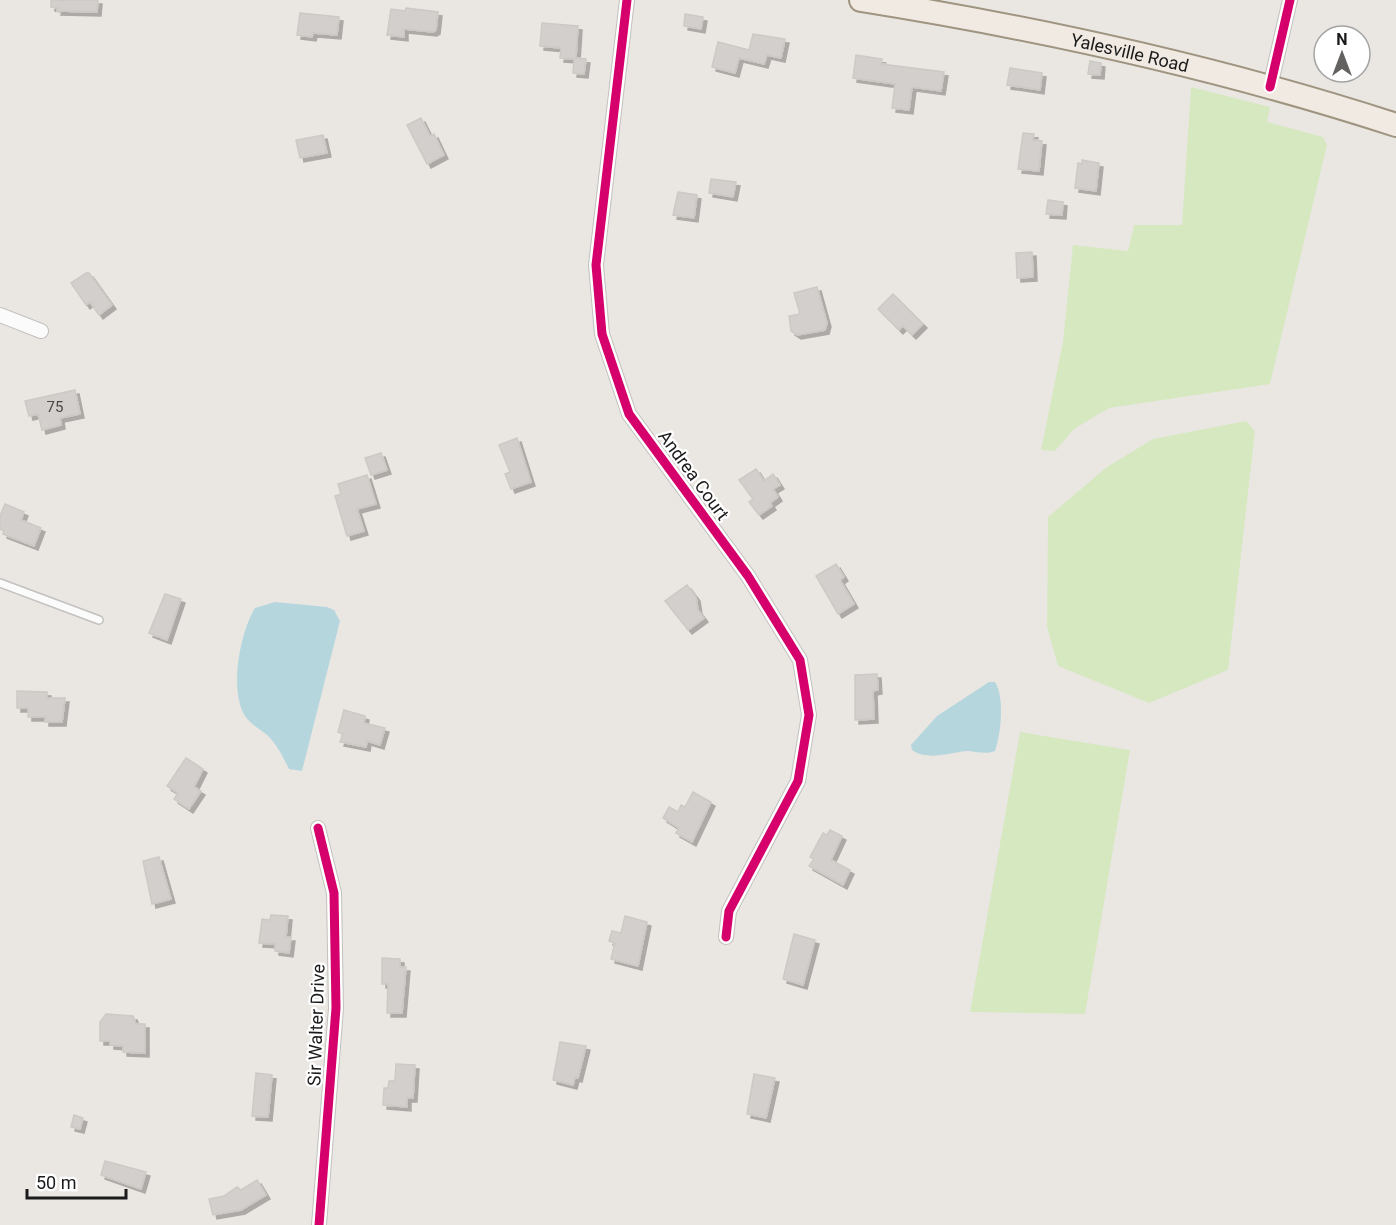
<svg xmlns="http://www.w3.org/2000/svg" width="1396" height="1225" font-family="Roboto,sans-serif">
  <style>
    .grass { fill: #d6e8c0 }
    .water { fill: #b6d6de }
    .building { fill: #d2cfcc; stroke: #cdc9c4; stroke-width: 1.5; filter: url(#shadow) }
    .lines { fill: none; stroke-linecap: round; stroke-linejoin: round }
    .service-casing { stroke: #c2c1bf; stroke-width: 10 }
    .minor-casing { stroke: #c2c1bf; stroke-width: 16 }
    .primary-casing { stroke: #9f9480; stroke-width: 26 }
    .service { stroke: #fcfbfb; stroke-width: 7 }
    .minor { stroke: #fcfbfb; stroke-width: 14 }
    .primary { stroke: #f0eae2; stroke-width: 22 }
    .cycleway-casing { stroke: #fff; stroke-width: 13 }
    .cycleway { stroke: #d6006c; stroke-width: 9 }
    .labels { text-anchor: middle; dominant-baseline: central; stroke-width: 4.5; stroke-linejoin: round; paint-order: stroke }
    .number-label { font-size: 15px; fill: #494847 }
    .street-label { font-size: 18px; fill: #1b1b1b; stroke: #fff }
  </style>
  <defs>
    <filter id="shadow"><feDropShadow dx="4" dy="4" stdDeviation="0" flood-color="#0004"/></filter>
  </defs>
  <rect width="100%" height="100%" fill="#eae7e3"/>
  <g class="grass">
    <path d="M1191 87 1270 107 1267 122 1323 137 1327 145 1270 384 1109 408 1074 429 1055 451 1041 450 1063 342 1073 245 1128 251 1134 225H1182Z"/>
    <path d="M1246 421 1255 431 1228 670 1149 703 1058 666 1047 627 1048 517 1107 467 1153 439Z"/>
    <path d="M1020 732 1130 750 1085 1014 970 1012Z"/>
  </g>
  <g class="water">
    <path d="M275 602 327 607 334 610 340 621 302 771 289 769C283 757 277 744 266 734 258 728 251 724 245 716 229 691 240 632 255 608Z"/>
    <path d="M989 682H995C1005 698 1001 734 995 751 985 755 975 751 966 751 949 753 928 761 912 750L911 745 937 716Z"/>
  </g>
  <g class="building">
    <path d="M51 0H98L97 12 57 11 58 8 51 7Z"/>
    <path d="M406 8 438 12 436 30 433 32 404 29V37L387 35 391 9 405 11Z"/>
    <path d="M300 13 339 17 337 35 313 33 312 37 297 35Z"/>
    <path d="M685 14 703 17 701 29 684 26Z"/>
    <path d="M542 23 578 26 576 58 586 59 584 74 573 73 574 59 560 58 561 48 540 46Z"/>
    <path d="M753 34 785 39 781 58 767 55 764 64 739 58 735 73 712 67 718 42 749 50Z"/>
    <path d="M856 55 882 59 881 64 944 72 941 91 912 87 909 110 892 108 895 84 853 78Z"/>
    <path d="M1090 61 1101 63 1100 75 1088 74Z"/>
    <path d="M1010 68 1042 73 1040 90 1007 85Z"/>
    <path d="M421 118 430 136 434 134 444 155 427 164 407 125Z"/>
    <path d="M1023 133 1034 134 1033 140 1042 141 1039 171 1018 169Z"/>
    <path d="M323 135 327 153 300 158 296 140Z"/>
    <path d="M1082 160 1099 163 1096 191 1075 188 1078 163 1082 164Z"/>
    <path d="M711 179 736 182 733 197 709 193Z"/>
    <path d="M678 192 697 195 694 218 673 215Z"/>
    <path d="M1048 200 1063 202 1062 215 1046 214Z"/>
    <path d="M1032 252 1033 277 1017 278 1016 253Z"/>
    <path d="M86 273H89L112 305 99 315 90 302 86 305 71 283Z"/>
    <path d="M817 287 827 323 825 330 797 335 791 331 789 316 800 314 794 293Z"/>
    <path d="M893 294 923 324 912 335 903 326 899 330 878 309Z"/>
    <path d="M75 390 80 414 60 418 61 425 42 430 38 414 29 416 25 401Z"/>
    <path d="M517 438 531 482 511 489 505 474 510 472 499 445Z"/>
    <path d="M381 453 387 470 371 475 365 458Z"/>
    <path d="M756 469 764 481 773 474 780 485 773 489 778 497 770 503 772 506 759 515 749 502 753 499 739 480Z"/>
    <path d="M367 475 376 504 357 509 364 531 347 536 335 496 341 494 338 484Z"/>
    <path d="M5 504 24 512 21 520 41 528 34 546 3 534 4 531 0 529V516Z"/>
    <path d="M836 564 844 577 840 580 854 604 838 614 816 576Z"/>
    <path d="M687 585 696 597 698 610 704 618 688 630 665 601Z"/>
    <path d="M165 594 181 599 167 640 149 633Z"/>
    <path d="M877 674 878 690 873 691 874 719 855 720V675Z"/>
    <path d="M17 691 47 692V698H65L62 722H45V717H28V708H17Z"/>
    <path d="M344 710 365 716 364 723 385 728 380 745 367 741 366 747 340 742 343 734 338 732Z"/>
    <path d="M186 758 203 769 194 787 201 791 189 809 174 799 178 793 167 786Z"/>
    <path d="M693 792 711 802 692 842 676 833 679 828 663 818 669 807 678 812 681 805 685 807Z"/>
    <path d="M830 830 842 836 831 860 850 870 843 885 809 866 814 859 810 857 823 833 827 835Z"/>
    <path d="M159 857 171 899 152 904 143 861Z"/>
    <path d="M271 915 288 916 286 937H291L289 953 275 951V944L259 943 262 919 270 920Z"/>
    <path d="M625 916 647 922 638 966 611 959 615 943 609 941 612 931 621 933Z"/>
    <path d="M794 934 815 940 803 985 783 979Z"/>
    <path d="M382 958 400 959V967H406L402 1013H387L388 984H382Z"/>
    <path d="M106 1014 133 1016 136 1024H145V1053L123 1052V1046L110 1045V1041H100V1022Z"/>
    <path d="M560 1042 586 1046 578 1078 575 1077 573 1085 553 1080Z"/>
    <path d="M396 1064 415 1065 413 1098H407V1107L383 1105 384 1088H388L389 1081H395Z"/>
    <path d="M256 1073 272 1075 268 1117 252 1116Z"/>
    <path d="M754 1074 775 1078 766 1118 747 1114Z"/>
    <path d="M74 1115 83 1118 80 1129 71 1127Z"/>
    <path d="M105 1161 146 1172 141 1189 101 1175Z"/>
    <path d="M257 1180 266 1195 241 1210 213 1215 209 1199 224 1196 237 1187 241 1190Z"/>
  </g>
  <g class="lines">
    <defs>
      <path id="service" d="M0 583 99 620"/>
      <g id="minor">
        <path d="M627 0 596 265 602 334 629 414 748 576 800 660 809 715 798 781 729 911 726 937"/>
        <path d="M1270 87 1290 0"/>
        <path d="M0 315 41 331"/>
        <path d="M318 828 334 893 336 1008 319 1225"/>
      </g>
      <g id="primary">
        <path id="s1" d="M861 0C1043 29 1221 68 1396 125"/>
      </g>
    </defs>
    <use href="#service" class="service-casing"/>
    <use href="#minor" class="minor-casing"/>
    <use href="#primary" class="primary-casing"/>
    <use href="#service" class="service"/>
    <use href="#minor" class="minor"/>
    <use href="#primary" class="primary"/>
    <defs>
      <g id="cycleway">
        <path d="M627 0 596 265 602 334 629 414 748 576 800 660 809 715 798 781 729 911 726 937"/>
        <path d="M1270 87 1290 0"/>
        <path d="M318 828 334 893 336 1008 319 1225"/>
      </g>
    </defs>
    <use href="#cycleway" class="cycleway-casing"/>
    <use href="#cycleway" class="cycleway"/>
  </g>
  <g class="labels">
    <g class="number-label">
      <text x="55" y="407">75</text>
    </g>
    <g class="street-label">
      <text stroke="none"><textPath href="#s1" startOffset="274">Yalesville Road</textPath></text>
      <text transform="translate(694 475) rotate(54)">Andrea Court</text>
      <text transform="translate(316 1025) rotate(-88)">Sir Walter Drive</text>
    </g>
  </g>
  <g transform="translate(1342 54)"><circle r="28" fill="#ffffff" stroke="#a4a4a4" stroke-width="1.5"/>
  <path d="M0-4.5L10 22L0 15L-10 22Z" fill="#636261"/>
  <text y="-9" font-size="16" font-weight="bold" text-anchor="middle" fill="#1b1b1b">N</text>
  </g>
  <path d="M27 1189v9h99v-9" fill="none" stroke="#1b1b1b" stroke-width="3"/>
  <text x="36" y="1189" font-size="18" fill="#1b1b1b" stroke="#ffffff" stroke-width="4.5" paint-order="stroke">50 m</text>
</svg>
